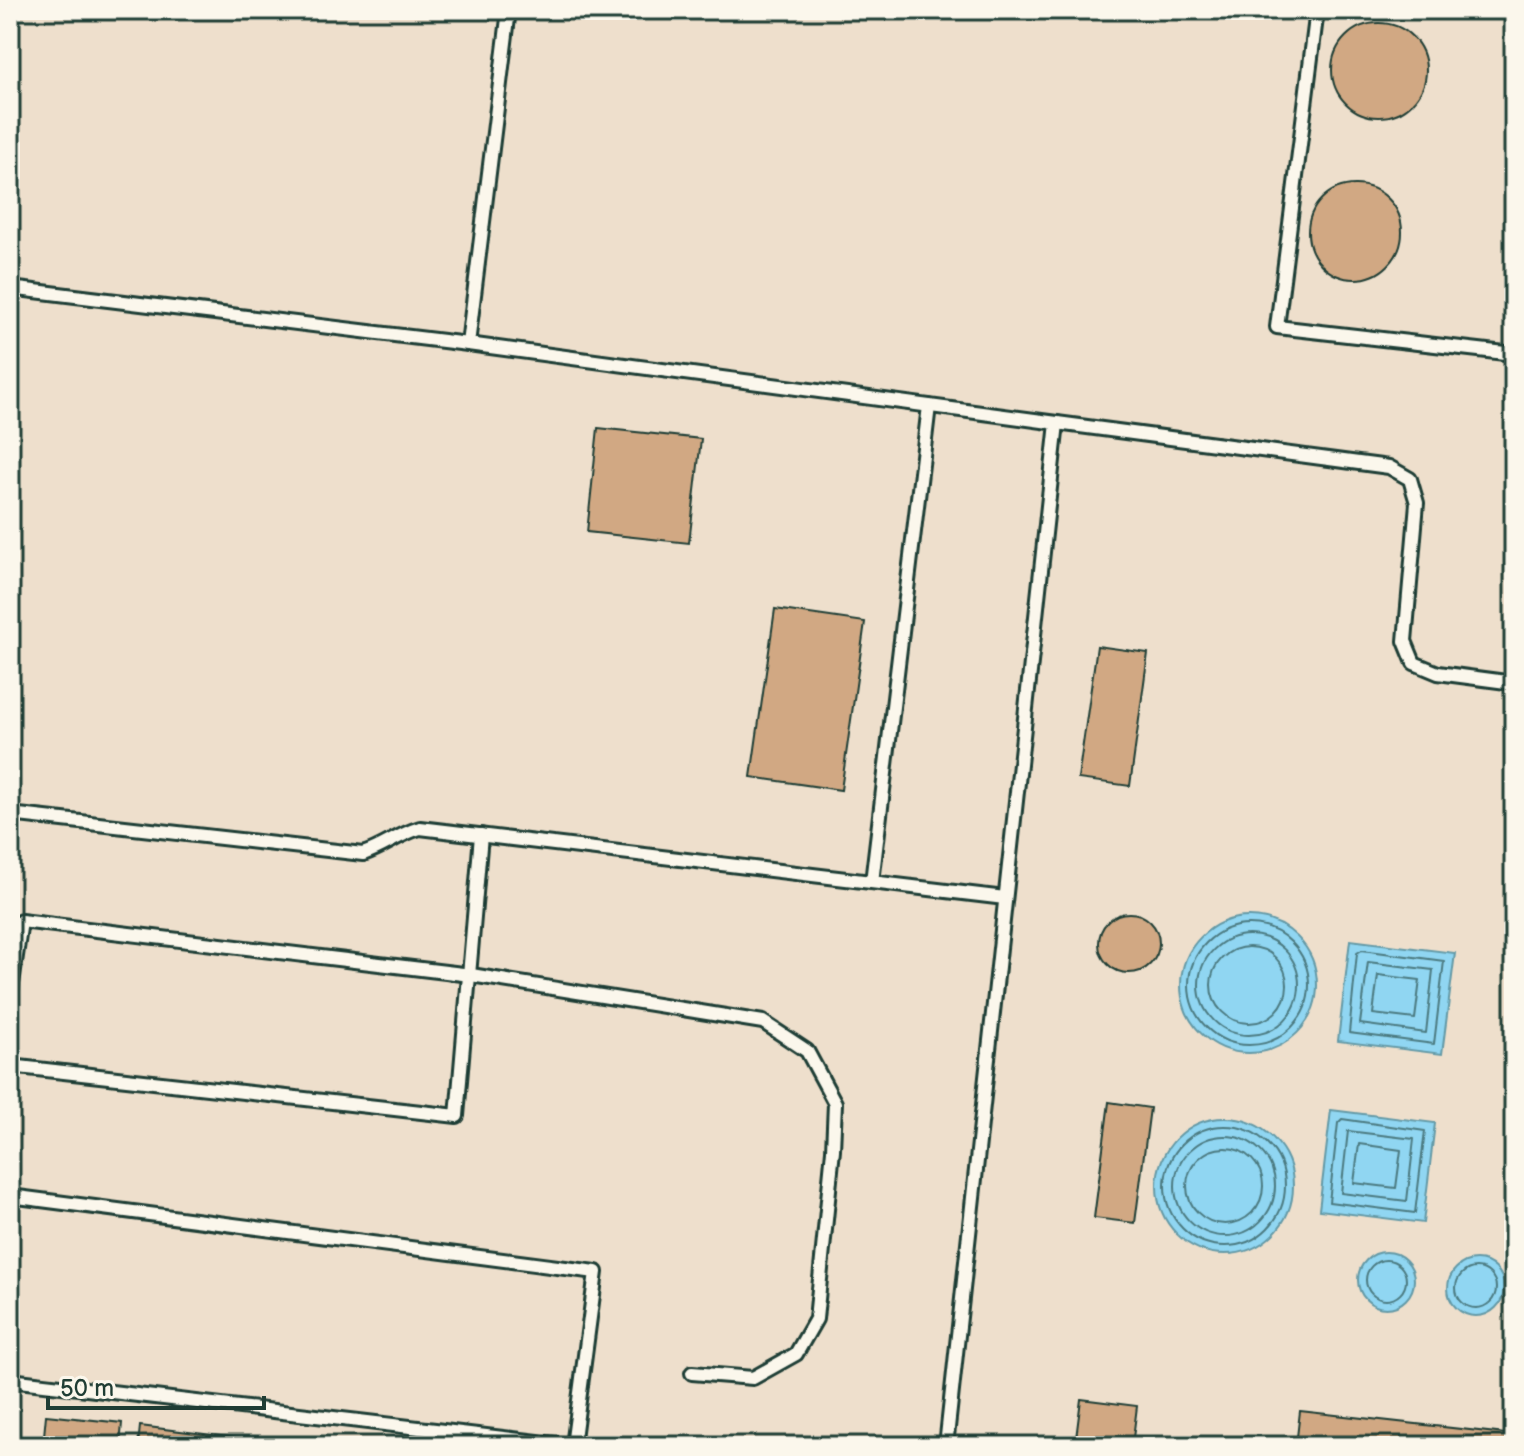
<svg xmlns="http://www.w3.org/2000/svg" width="1524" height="1456" font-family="'Balsamiq Sans',sans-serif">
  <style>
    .built { fill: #eedfcc }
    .water { fill: #90d6f2; stroke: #6399a6; stroke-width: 2 }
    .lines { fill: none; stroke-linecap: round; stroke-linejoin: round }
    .shore { stroke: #4c7a80; stroke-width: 2 }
    .building { fill: #d1a883; stroke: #1f3d34; stroke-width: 2 }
    .service-casing { stroke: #1f3d34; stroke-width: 18 }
    .service { stroke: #fbf7ec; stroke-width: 12 }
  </style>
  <rect width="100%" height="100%" fill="#fbf7ec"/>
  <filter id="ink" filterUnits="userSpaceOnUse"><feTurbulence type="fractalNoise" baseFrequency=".0125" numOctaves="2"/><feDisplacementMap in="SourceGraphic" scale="16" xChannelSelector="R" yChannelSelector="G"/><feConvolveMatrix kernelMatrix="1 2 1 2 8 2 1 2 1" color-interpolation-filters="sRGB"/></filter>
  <g filter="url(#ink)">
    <rect class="built" x="10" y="10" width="1504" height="1436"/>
    <g class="water">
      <circle cx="1249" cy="985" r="68"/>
      <path d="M1350 940 1455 953 1442 1054 1338 1041Z"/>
      <path d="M1331 1110 1435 1123 1423 1223 1319 1210Z"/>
      <circle cx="1225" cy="1186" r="68"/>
      <circle cx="1386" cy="1280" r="28"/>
      <circle cx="1476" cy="1288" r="28"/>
    </g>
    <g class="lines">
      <g class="shore">
        <circle cx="1249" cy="985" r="60"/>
        <circle cx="1249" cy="985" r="50"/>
        <circle cx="1249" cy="985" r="38"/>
        <path d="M1362 950 1444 961 1434 1044 1349 1033 1357 953Z"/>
        <path d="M1368 962 1433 970 1426 1033 1360 1024Z"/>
        <path d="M1378 975 1420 980 1415 1019 1373 1014Z"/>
        <path d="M1342 1119 1425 1131 1415 1213 1329 1202 1338 1123Z"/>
        <circle cx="1225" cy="1186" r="60"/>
        <path d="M1348 1131 1414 1139 1407 1201 1341 1193Z"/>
        <circle cx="1225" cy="1186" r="50"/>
        <path d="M1359 1144 1401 1150 1396 1188 1354 1183Z"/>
        <circle cx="1225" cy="1186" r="38"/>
        <circle cx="1386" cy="1280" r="20"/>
        <circle cx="1476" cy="1288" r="20"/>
      </g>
    </g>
    <g class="building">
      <circle cx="1379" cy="70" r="47"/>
      <circle cx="1355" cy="232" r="47"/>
      <path d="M598 428 701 439 689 543 587 532Z"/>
      <path d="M775 609 865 622 841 790 751 777Z"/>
      <path d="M1097 646 1148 653 1130 786 1078 779Z"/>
      <circle cx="1129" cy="943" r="30"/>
      <path d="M1109 1102 1150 1108 1135 1223 1094 1218Z"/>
      <path d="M1081 1399 1137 1406 1132 1446H1075Z"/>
      <path d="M1300 1411 1514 1435V1446H1296Z"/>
      <path d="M46 1415 122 1423 120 1446H43Z"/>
      <path d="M140 1426 300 1446H138Z"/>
    </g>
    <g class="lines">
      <defs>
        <g id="service">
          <path d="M509 10 468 344 1057 423 946 1446"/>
          <path d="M1317 10 1277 327 1514 354"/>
          <path d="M10 288 468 344"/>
          <path d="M1057 423 1389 467 1410 479 1417 503 1405 641 1414 663 1438 673 1514 683"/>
          <path d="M10 814 363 854C386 846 397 835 420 828L1005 898"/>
          <path d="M872 882 929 406"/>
          <path d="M10 998 21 921 471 975 763 1022 807 1051 835 1103 833 1150 816 1319 796 1354 753 1378 692 1373"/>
          <path d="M10 1066 457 1116 481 835"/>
          <path d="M10 1196 596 1272 573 1446"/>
          <path d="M10 1380 572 1446"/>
        </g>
      </defs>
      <use href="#service" class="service-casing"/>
      <use href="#service" class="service"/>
    </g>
  </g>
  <rect width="1524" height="1456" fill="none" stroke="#fbf7ec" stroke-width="40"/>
  <rect x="20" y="20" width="1484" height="1416" fill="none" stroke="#1f3d34" stroke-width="3" filter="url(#ink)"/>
  <path d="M48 1396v12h216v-12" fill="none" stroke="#1f3d34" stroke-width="4"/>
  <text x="60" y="1396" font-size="24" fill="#1f3d34" stroke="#fbf7ec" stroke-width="6" paint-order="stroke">50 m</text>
</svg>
